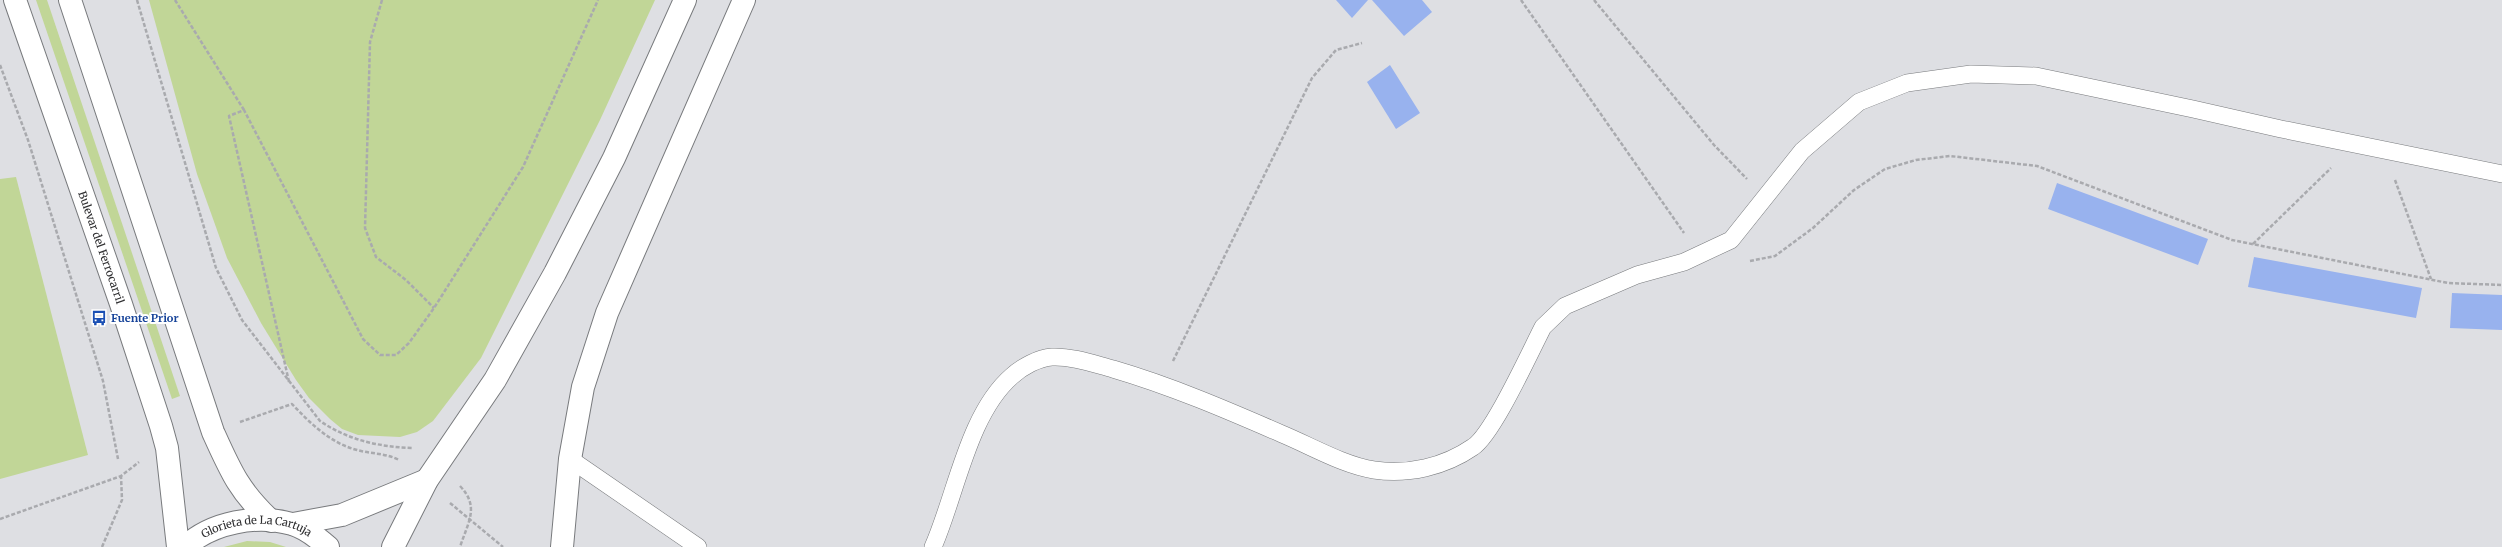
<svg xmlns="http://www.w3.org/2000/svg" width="2502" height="547" font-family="Merriweather,serif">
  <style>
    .green { fill: #c1d697 }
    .building { fill: #98b2ee }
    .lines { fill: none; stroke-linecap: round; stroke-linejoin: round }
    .lane-casing { stroke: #787a7d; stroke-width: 18 }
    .street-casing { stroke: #787a7d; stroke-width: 24 }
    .secondary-casing { stroke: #787a7d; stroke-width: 24 }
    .path { stroke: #a9aaae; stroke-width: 2.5; stroke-dasharray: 4 2; stroke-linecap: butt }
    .lane { stroke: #fff; stroke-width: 17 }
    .street { stroke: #fff; stroke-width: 22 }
    .secondary { stroke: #fff; stroke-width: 22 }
    .labels { text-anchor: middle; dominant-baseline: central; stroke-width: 4; stroke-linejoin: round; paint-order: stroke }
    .street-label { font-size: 11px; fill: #303032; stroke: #fff }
    .transit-label { font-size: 11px; font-weight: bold; fill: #164399; stroke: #fff; text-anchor: start }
  </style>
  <rect width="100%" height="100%" fill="#dedfe3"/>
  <g class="green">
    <path d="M36 0H47L180 396 172 399Z"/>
    <path d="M149 0H655L600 120 481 358 433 421 417 432 400 437 358 435 342 429 330 419 309 398 296 380 261 323 227 258 197 174Z"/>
    <path d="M16 177 88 455 0 479V179Z"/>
    <path d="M247 541 270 542 286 547H224Z"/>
  </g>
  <g class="building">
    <path d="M1336 0H1368L1352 18Z"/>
    <path d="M1372 0H1422L1432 12 1404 36Z"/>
    <path d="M1390 65 1420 113 1396 129 1367 82Z"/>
    <path d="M2057 183 2208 239 2198 265 2048 209Z"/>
    <path d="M2254 257 2422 288 2416 318 2248 287Z"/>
    <path d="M2452 293 2502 295V330L2450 328Z"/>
  </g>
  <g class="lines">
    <defs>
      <g id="lane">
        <path d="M570 459 698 547"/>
        <path d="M933 547C956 495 968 414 1012 376 1022 367 1038 358 1052 357 1072 356 1094 364 1113 369 1171 386 1227 410 1282 434 1311 446 1343 465 1374 470 1408 475 1444 467 1473 447 1493 434 1530 352 1543 327L1565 306 1637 275 1684 262 1731 240 1802 151 1859 102 1907 83 1971 74 2036 76 2193 109 2281 129 2502 174"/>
      </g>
      <path id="street" d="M562 547 570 459 583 387 607 313 744 0"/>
      <g id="secondary">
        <path id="s1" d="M15 0 121 304 161 426 167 448 178 547"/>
        <path d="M70 0 213 432C231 472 239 491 271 521"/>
        <path d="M293 524 342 515 427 480"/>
        <path id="s2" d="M185 547C212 522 257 514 292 524 305 528 318 538 328 547"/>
        <path d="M393 547 427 480 495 380 555 273 614 158 685 0"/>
      </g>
    </defs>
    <use href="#lane" class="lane-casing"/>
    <use href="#street" class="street-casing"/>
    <use href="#secondary" class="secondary-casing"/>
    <g class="path">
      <path d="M137 0 216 268 242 320 320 421C348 440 379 447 413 448"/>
      <path d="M175 0 244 110"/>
      <path d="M382 0 370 42 365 228 376 257 406 280 434 308"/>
      <path d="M1521 0 1684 233"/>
      <path d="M1594 0 1714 145 1747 179"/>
      <path d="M0 65 28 140 103 381 118 459"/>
      <path d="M2395 180 2431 279"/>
      <path d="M2253 244 2331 168"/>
      <path d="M1750 261 1775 256 1813 228 1854 190 1885 169 1916 160 1950 156 2037 166 2232 240 2448 283 2502 285"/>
      <path d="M1173 361 1312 78 1336 50 1362 43"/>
      <path d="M289 382 229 116 244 110 363 339 380 355H396L409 343 434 308 523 167 598 0"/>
      <path d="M240 422 292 404C310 423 330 443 357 450 371 454 386 453 399 460"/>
      <path d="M460 486C480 507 468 522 460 547"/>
      <path d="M450 503 503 547"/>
      <path d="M0 519 121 476 139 462"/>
      <path d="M102 547 122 500 121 476"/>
    </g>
    <use href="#lane" class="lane"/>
    <use href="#street" class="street"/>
    <use href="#secondary" class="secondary"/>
  </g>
  <defs>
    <symbol id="bus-bare" viewBox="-9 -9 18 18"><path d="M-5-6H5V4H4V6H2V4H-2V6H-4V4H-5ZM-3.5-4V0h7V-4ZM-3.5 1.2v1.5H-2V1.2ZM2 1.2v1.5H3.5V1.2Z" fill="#1a4fb4" stroke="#fff" stroke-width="2.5" paint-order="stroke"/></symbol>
  </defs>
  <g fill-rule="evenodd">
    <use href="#bus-bare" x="88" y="307" width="22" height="22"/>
  </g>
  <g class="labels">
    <g class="street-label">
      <text stroke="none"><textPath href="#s1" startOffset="262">Bulevar del Ferrocarril</textPath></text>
      <text stroke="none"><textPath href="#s2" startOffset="78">Glorieta de La Cartuja</textPath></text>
    </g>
    <g class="transit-label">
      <text x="111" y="318">Fuente Prior</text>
    </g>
  </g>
</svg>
